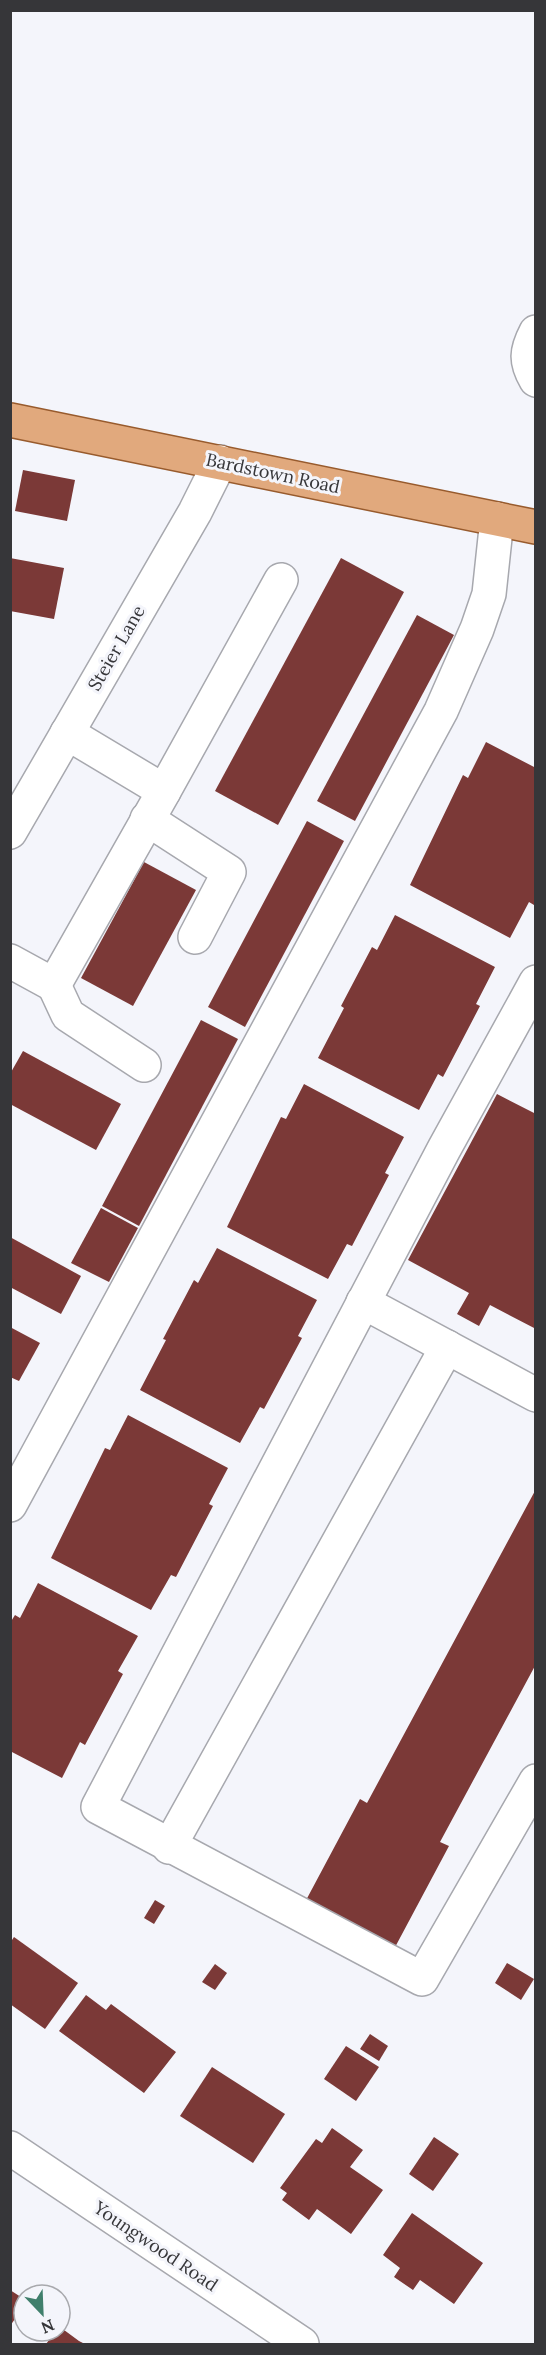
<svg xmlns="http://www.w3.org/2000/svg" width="546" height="2355" font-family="Lora,serif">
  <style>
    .building { fill: #7b3937 }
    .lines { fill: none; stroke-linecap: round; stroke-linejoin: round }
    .minor-casing { stroke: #a7a8ae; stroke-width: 36 }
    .major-casing { stroke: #985b2d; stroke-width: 36 }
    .minor { stroke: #fff; stroke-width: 33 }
    .major { stroke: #e1a97d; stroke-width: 33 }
    .labels { text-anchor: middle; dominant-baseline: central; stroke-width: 6; stroke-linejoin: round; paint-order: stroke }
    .street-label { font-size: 18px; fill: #363639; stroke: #f4f5fb }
  </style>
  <rect width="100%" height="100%" fill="#f4f5fb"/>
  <g class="building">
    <path d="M23 470 75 480 67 521 15 511Z"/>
    <path d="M10 558 64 568 54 619 10 611Z"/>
    <path d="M341 558 404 592 278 825 215 791Z"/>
    <path d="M417 615 454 635 355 821 317 801Z"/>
    <path d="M486 742 536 768V902L534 905 529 902 510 938 410 885 463 775 468 778Z"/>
    <path d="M307 821 344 841 245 1027 208 1007Z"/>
    <path d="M144 862 196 890 133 1006 81 978Z"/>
    <path d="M395 915 495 967 476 1004 480 1006 443 1077 438 1074 419 1110 318 1058 344 1008 341 1006 372 947 377 950Z"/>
    <path d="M201 1020 238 1039 139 1226 102 1206Z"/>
    <path d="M23 1051 121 1104 96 1150 10 1104V1074Z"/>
    <path d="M304 1084 404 1137 385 1173 389 1175 352 1246 347 1244 328 1279 227 1227 281 1117 286 1119Z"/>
    <path d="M497 1094 536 1114V1329L490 1305 479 1326 457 1314 469 1293 408 1260Z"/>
    <path d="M101 1208 138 1228 109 1282 71 1263Z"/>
    <path d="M10 1237 81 1276 61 1314 10 1287Z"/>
    <path d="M217 1248 317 1300 298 1336 302 1338 264 1409 260 1407 240 1443 140 1390 166 1340 163 1339 194 1280 198 1283Z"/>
    <path d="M10 1327 40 1343 19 1381 10 1377Z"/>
    <path d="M128 1415 228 1468 209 1504 213 1506 176 1577 171 1575 151 1610 51 1558 105 1448 110 1450Z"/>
    <path d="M536 1489V1664L440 1842 449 1846 393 1951 304 1904 360 1799 367 1803Z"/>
    <path d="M38 1583 138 1636 118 1671 123 1674 85 1745 80 1742 62 1778 10 1751V1623L15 1615 20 1618Z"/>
    <path d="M155 1900 165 1906 154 1924 144 1918Z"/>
    <path d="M14 1937 78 1983 45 2029 10 2004V1943Z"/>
    <path d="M507 1963 534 1979 521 2000 495 1983Z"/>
    <path d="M215 1964 227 1973 215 1990 202 1982Z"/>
    <path d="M86 1995 106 2010 111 2004 176 2052 144 2093 59 2031Z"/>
    <path d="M370 2034 388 2046 379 2061 360 2049Z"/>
    <path d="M346 2046 379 2067 356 2101 324 2079Z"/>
    <path d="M212 2067 285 2114 253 2163 180 2116Z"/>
    <path d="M332 2128 363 2150 350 2167 383 2190 351 2234 317 2209 309 2220 282 2200 287 2193 280 2188 316 2139 322 2143Z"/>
    <path d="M434 2137 459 2154 433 2191 409 2174Z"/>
    <path d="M412 2213 483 2263 454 2304 420 2280 413 2290 394 2277 400 2268 383 2255Z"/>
    <path d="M10 2290 24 2299V2306L10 2326Z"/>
    <path d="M60 2327 79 2341 85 2344H46L56 2331H60Z"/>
  </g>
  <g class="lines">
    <defs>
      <g id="minor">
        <path d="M536 332C526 351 525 361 536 380"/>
        <path d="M164 791 281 580"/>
        <path d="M147 819 229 872 195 937"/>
        <path d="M10 832 195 512 220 462"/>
        <path d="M10 961 54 985 164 791 67 733"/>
        <path d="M536 982 444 1149 98 1807 422 1979 536 1781"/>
        <path d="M54 985 68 1015 144 1065"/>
        <path d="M363 1302 536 1395"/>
        <path d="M10 1505 441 711 477 629 489 594 497 519"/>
        <path d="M169 1847 447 1347"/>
        <path d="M10 2148 302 2344"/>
      </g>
      <path id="major" d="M10 420 536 527"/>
    </defs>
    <use href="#minor" class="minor-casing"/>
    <use href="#major" class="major-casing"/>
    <use href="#minor" class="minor"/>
    <use href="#major" class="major"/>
  </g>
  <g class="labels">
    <g class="street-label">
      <text transform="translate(273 473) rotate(12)">Bardstown Road</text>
      <text transform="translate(116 648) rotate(-60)">Steier Lane</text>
      <text transform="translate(156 2246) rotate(34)">Youngwood Road</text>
    </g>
  </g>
  <rect width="546" height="2355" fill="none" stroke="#363639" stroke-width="24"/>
  <g transform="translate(42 2313) rotate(157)"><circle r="28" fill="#f4f5fb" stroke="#a8a9ad" stroke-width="1.5"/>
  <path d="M0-4.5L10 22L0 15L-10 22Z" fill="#407f6c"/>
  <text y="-9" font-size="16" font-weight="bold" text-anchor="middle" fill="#363639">N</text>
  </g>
</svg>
